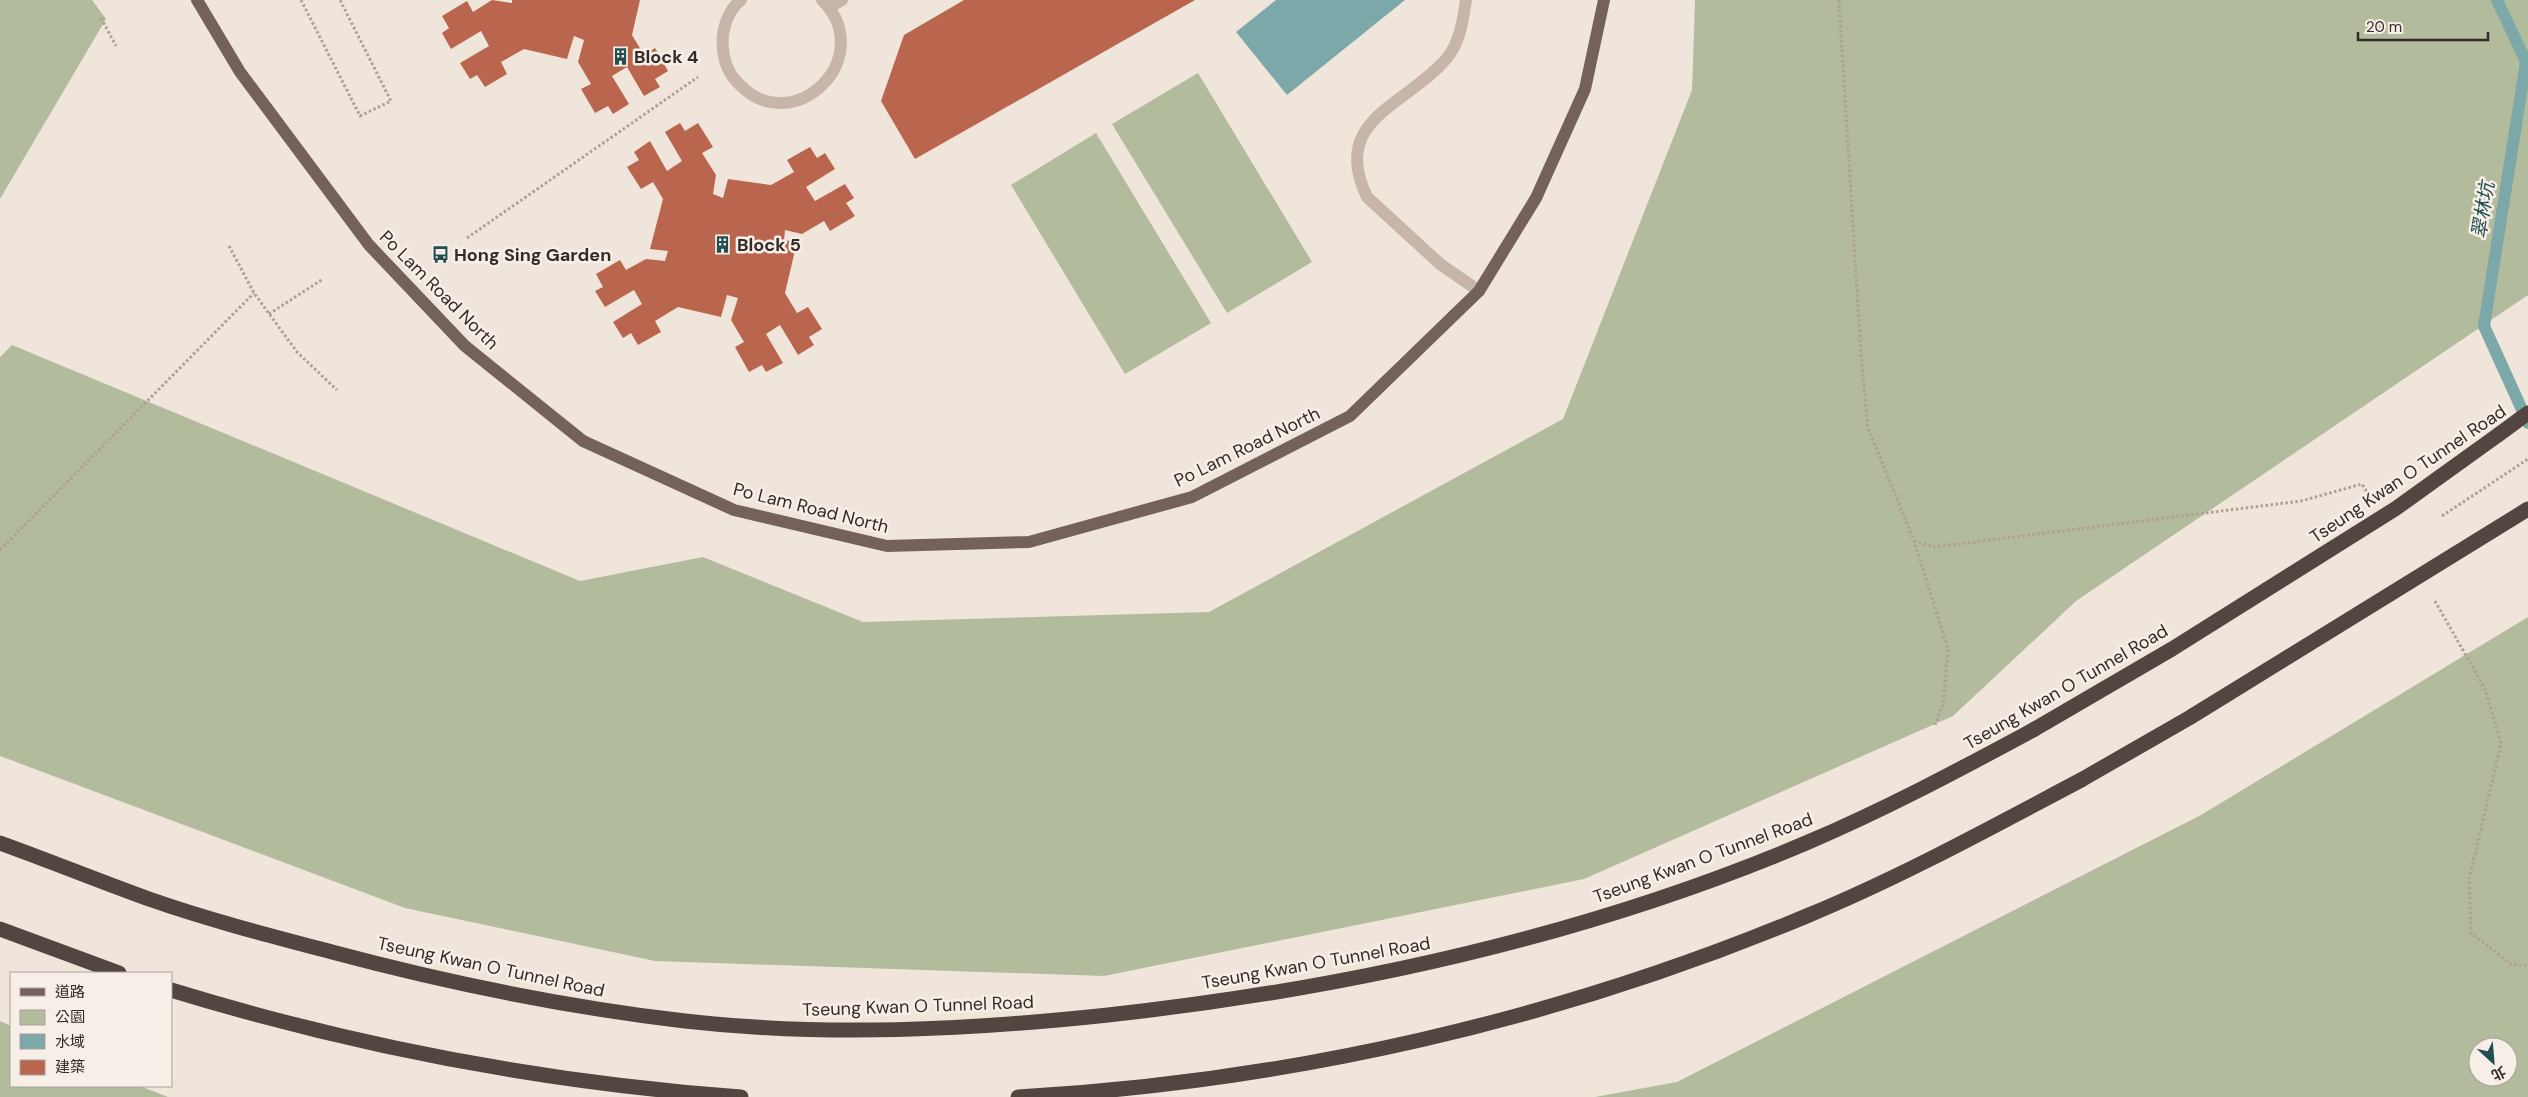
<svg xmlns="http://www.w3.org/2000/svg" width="2528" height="1097" font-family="'DM Sans','Noto Sans TC',sans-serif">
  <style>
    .green { fill: #b2bc9c; fill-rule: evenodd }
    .water { fill: #7da8a9 }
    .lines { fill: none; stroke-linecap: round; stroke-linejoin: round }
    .stream { stroke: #7da8a9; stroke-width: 12 }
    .building { fill: #ba664e }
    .path { stroke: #b19f92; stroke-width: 3; stroke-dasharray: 2.5 2.5; stroke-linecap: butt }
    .lane { stroke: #c6b5a8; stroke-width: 12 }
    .primary { stroke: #74625a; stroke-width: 12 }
    .highway { stroke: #53453f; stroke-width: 15 }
    .highway-bridge { stroke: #53453f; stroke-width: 15 }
    .labels { text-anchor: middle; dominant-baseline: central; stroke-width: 5; stroke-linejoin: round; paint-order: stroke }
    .poi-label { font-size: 18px; font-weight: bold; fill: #332b27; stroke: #f7efe7; text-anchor: start }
    .street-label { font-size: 18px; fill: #332b27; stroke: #f7efe7 }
    .water-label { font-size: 19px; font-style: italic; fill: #214e51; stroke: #f7efe7 }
  </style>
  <rect width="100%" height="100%" fill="#efe5db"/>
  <g class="green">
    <path d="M0 0H92L106 19 0 199Z"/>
    <path d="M1695 0H2528V295L2076 601 1953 716 1584 879 1104 976 655 961 405 908 0 756V357L12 345 580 581 703 557 863 622 1209 612 1563 419 1692 90Z"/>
    <path d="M1198 73 1312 262 1227 313 1112 124Z"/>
    <path d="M1096 133 1211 323 1125 374 1011 185Z"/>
    <path d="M2528 617V1097H1595L1677 1082 2201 815ZM2478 1047H2508V1077H2478Z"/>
    <path d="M0 1021 11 1026V1086H140L168 1097H0Z"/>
  </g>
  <path class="water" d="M1276 0H1405L1287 95 1236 32Z"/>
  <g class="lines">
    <path class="stream" d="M2497 0 2526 62 2484 326 2528 423"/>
  </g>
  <g class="building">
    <path d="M492 0 512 3V0H640L632 35 644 55 655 48 668 71 655 79 660 87 644 96 627 67 612 76 629 104 613 114 608 106 595 113 581 89 591 84 578 62 584 40 574 36 567 59 524 49 501 62 507 74 485 87 477 75 470 79 460 63 489 46 481 31 451 49 442 33 449 28 442 16 467 1 473 12Z"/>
    <path d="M964 0H1195L915 159 881 101 904 35Z"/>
    <path d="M680 123 685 131 698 123 713 147 702 153 716 175 713 194 723 198 728 179 771 185 794 172 787 160 810 147 817 158 825 153 835 169 806 187 815 201 845 184 854 198 846 203 855 216 830 231 824 221 802 234 785 230 784 240 797 242 785 293 797 313 808 307 822 329 809 337 814 345 798 355 780 325 766 334 783 363 766 372 762 365 749 372 735 347 744 342 731 320 738 298 727 295 721 317 678 307 655 321 661 332 638 345 631 333 623 338 613 322 642 304 634 290 605 307 595 291 603 287 596 274 620 260 626 270 646 259 665 261 668 251 650 249 663 199 653 182 641 189 627 167 639 160 634 152 650 141 667 171 682 161 665 132Z"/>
  </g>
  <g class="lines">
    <g class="path">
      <path d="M301 0 360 116 391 101 340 0"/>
      <path d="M1839 0 1861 355 1868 428 1914 541 1948 649 1943 705 1935 725"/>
      <path d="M101 18 116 46"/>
      <path d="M467 238 698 77"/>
      <path d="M229 246 254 293 297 352 337 390"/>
      <path d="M269 314 323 279"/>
      <path d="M2442 516 2528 459"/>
      <path d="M1914 541 1935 547 2301 501 2362 484 2367 492"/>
      <path d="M0 550 254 293"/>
      <path d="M2435 601 2485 689 2501 744 2469 879 2471 933 2511 964 2528 966"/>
    </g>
    <g class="lane">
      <path d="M741 0C727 11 721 32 723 48 724 63 729 75 740 85 794 140 879 57 822 0"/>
      <path d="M1466 0C1463 20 1460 42 1447 58 1408 105 1329 119 1367 197L1440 264 1479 291"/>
      <path d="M829 8 842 0"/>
    </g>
    <path class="primary" d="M197 0 240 72 369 245 465 346 583 441 734 510 887 546 1029 542 1192 497 1350 416 1479 291 1536 198 1585 89 1604 0"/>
    <g class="highway">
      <path d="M2498 435 2528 413"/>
      <path d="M0 843C50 861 99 881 149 899 209 920 271 936 332 952 448 983 565 1007 685 1021 826 1037 968 1030 1108 1015 1346 989 1584 937 1806 843 1884 810 1959 770 2033 730"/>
      <path d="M0 929 119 973"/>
      <path d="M171 990C357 1047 547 1083 741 1097"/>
      <path d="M1018 1097C1289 1082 1559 1020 1809 915 1903 876 1992 827 2081 780"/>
    </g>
    <g class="highway-bridge">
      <path d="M2033 730 2172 649 2395 509 2498 435"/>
      <path d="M2081 780 2189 718 2528 509"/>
    </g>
  </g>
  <defs>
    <symbol id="building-bare" viewBox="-9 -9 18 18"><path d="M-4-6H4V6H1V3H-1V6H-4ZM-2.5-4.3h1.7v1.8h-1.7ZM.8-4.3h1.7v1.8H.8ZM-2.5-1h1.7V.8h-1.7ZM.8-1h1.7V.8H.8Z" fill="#214e51" stroke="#f7efe7" stroke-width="2.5" paint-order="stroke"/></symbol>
    <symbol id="bus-bare" viewBox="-9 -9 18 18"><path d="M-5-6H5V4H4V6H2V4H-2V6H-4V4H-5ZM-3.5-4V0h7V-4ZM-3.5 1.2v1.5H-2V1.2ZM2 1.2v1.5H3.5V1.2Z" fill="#214e51" stroke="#f7efe7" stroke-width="2.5" paint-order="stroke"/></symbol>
  </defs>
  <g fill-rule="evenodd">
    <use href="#building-bare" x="608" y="44" width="25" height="25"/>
    <use href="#building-bare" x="710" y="232" width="25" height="25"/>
    <use href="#bus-bare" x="428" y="242" width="25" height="25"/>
  </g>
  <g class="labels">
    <g class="poi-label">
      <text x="634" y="57">Block 4</text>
      <text x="737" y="245">Block 5</text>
      <text x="454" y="255">Hong Sing Garden</text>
    </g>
    <g class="street-label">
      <text transform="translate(439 290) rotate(45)">Po Lam Road North</text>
      <text transform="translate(1247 447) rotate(-26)">Po Lam Road North</text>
      <text transform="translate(2408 474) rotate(-34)">Tseung Kwan O Tunnel Road</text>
      <text transform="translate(811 508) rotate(14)">Po Lam Road North</text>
      <text transform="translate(2066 687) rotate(-30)">Tseung Kwan O Tunnel Road</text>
      <text transform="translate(1703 858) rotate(-20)">Tseung Kwan O Tunnel Road</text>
      <text transform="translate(1316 963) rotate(-10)">Tseung Kwan O Tunnel Road</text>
      <text transform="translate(491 967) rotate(12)">Tseung Kwan O Tunnel Road</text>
      <text transform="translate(918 1006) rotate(-2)">Tseung Kwan O Tunnel Road</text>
    </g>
    <g class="water-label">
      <text transform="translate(2483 210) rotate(-81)">翠林坑</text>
    </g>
  </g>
  <rect x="10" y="972" width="162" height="115" fill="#f7efe7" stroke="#a9a19a"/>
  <rect x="20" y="988" width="25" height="8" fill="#74625a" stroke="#a9a19a"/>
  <text x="55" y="997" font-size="15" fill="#332b27">道路</text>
  <rect x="20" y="1010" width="25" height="15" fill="#b2bc9c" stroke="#a9a19a"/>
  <text x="55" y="1022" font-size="15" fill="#332b27">公園</text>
  <rect x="20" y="1034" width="25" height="15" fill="#7da8a9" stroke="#a9a19a"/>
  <text x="55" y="1047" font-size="15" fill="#332b27">水域</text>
  <rect x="20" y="1060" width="25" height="15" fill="#ba664e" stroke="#a9a19a"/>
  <text x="55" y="1072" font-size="15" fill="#332b27">建築</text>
  <g transform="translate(2493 1062) rotate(154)"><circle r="24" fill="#f7efe7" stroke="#a9a19a"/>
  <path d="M0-4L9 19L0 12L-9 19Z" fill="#214e51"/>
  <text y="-8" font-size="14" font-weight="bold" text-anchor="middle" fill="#332b27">北</text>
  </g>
  <path d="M2358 32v8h130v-8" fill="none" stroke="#332b27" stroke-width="2.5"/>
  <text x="2366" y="32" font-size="15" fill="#332b27" stroke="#f7efe7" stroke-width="4" paint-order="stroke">20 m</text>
</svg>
